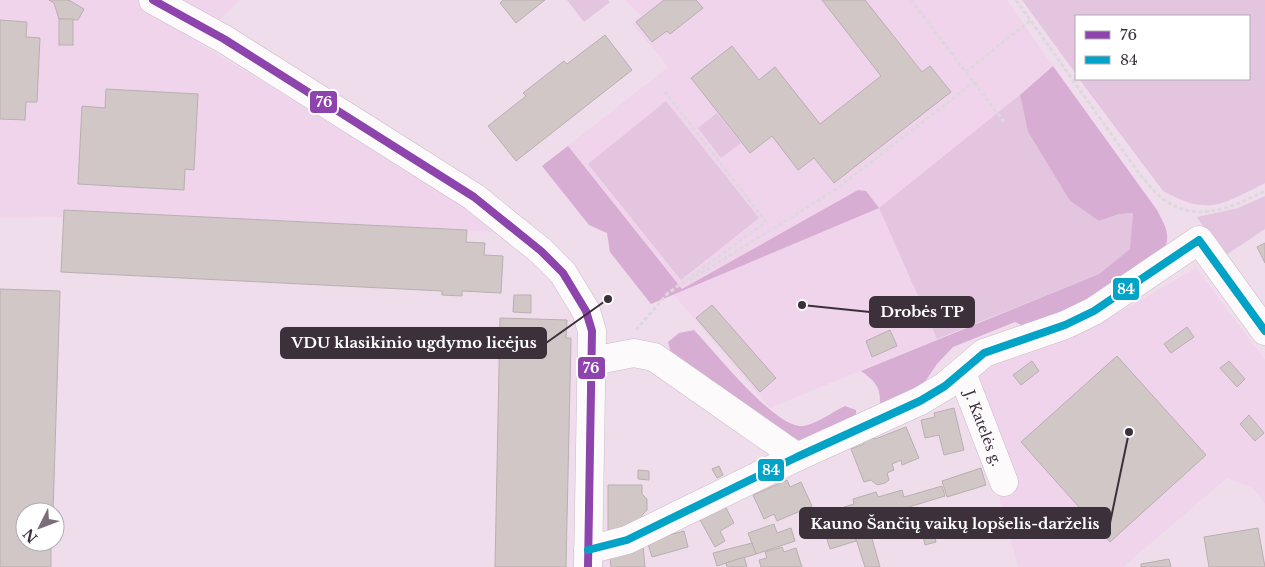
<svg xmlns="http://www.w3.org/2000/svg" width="1265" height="567" font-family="'Libre Baskerville',serif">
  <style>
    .built { fill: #f0d4ec }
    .green { fill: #e4c5df }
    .forest { fill: #d8add3 }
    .building { fill: #d1c7c7; stroke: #b9afb0 }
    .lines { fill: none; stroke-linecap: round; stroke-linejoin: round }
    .minor-casing { stroke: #cabcc8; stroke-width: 29 }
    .path { stroke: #ddd8dd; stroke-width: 3; stroke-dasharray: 4 2.5; stroke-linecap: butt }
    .minor { stroke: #fdfafc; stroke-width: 28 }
    .bus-1-casing { stroke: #fff; stroke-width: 11 }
    .bus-2-casing { stroke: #fff; stroke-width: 11 }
    .bus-1 { stroke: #8e44ad; stroke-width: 8 }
    .bus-2 { stroke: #03a3c7; stroke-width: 8 }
    .labels { text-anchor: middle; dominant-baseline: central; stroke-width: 4; stroke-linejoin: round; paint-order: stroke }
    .street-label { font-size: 14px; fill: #3c303b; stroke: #fff }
    .leader { fill: none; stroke: #3c303b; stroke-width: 2 }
    .callout-dot { fill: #3c303b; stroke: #fff; stroke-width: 2 }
    .callout { fill: #3c303b; stroke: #3c303b; stroke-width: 2 }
    .callout-label { font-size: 15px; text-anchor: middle; font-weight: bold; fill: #fff }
    .line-badge { stroke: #fff; stroke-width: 2 }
    .badge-label { font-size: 14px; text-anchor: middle; font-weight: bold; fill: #fff }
  </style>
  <rect width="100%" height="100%" fill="#efddec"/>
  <g class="built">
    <path d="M0 0H240L198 43 431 181 495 232 64 210V217L0 218Z"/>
    <path d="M625 0H1007L1053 66 1004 110 879 208 937 339 770 408 674 295 651 304 610 252 607 233 589 225 542 166 668 67 632 23 641 16Z"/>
    <path d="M1196 268 1265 360V504L1253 488 1227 478 1123 567H1018L994 477 970 373 1104 321Z"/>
  </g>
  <g class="green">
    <path d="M567 0H608L610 2 584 22Z"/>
    <path d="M1022 0H1265V183C1221 205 1209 216 1163 191L1079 79H1249V16H1076V74Z"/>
    <path d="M1020 95 1028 132 1070 201 1099 221 1119 214 1133 213 1131 249 1099 274 937 339 879 208Z"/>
    <path d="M666 101 759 218 681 280 588 164Z"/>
    <path d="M717 113 741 143 721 158 698 128Z"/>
    <path d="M1265 196V229L1223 257 1197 217 1238 208Z"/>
  </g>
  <g class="forest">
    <path d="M1053 66 1157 210C1165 226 1172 235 1163 253L1108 296 1028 328 1015 322 953 347 937 364 918 392 880 407C881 387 876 382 861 371L1099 274 1130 249 1133 213 1119 214 1099 221 1070 201 1028 132 1020 95Z"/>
    <path d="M568 146 682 289 858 190 866 191 879 208 651 304 610 252 607 233 589 225 542 166Z"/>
    <path d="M694 330C715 352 771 423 799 426 813 427 832 412 845 406L856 410V420L802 446 671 353 668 342 679 333Z"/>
  </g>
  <g class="building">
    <path d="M49 0H69L84 9 78 20 59 19 54 3Z"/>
    <path d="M503 0H502H545L516 23 500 3Z"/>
    <path d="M664 0H696L703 8 670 34 667 31 652 42 636 22Z"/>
    <path d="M822 0H865L922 72 930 66 951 92 834 183 814 158 798 170 772 136 750 153 691 78 732 46 759 80 775 67 820 124 881 76Z"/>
    <rect x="59" y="19" width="14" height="26"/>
    <path d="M0 20 27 22 26 37 40 38 37 102H26L25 120 0 119Z"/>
    <path d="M605 35 632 70 516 161 488 126 526 96 523 93 564 61 567 64Z"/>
    <path d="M106 89 198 94 194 170 185 169 184 190 78 184 82 106 105 108Z"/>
    <path d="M64 210 467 230 466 242 485 243 484 255 503 256 501 293 462 291V296L442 295V291L61 272Z"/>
    <path d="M1265 243V263L1257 247Z"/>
    <path d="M0 289 60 291 53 512H25V542H51V567H0Z"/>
    <path d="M514 295H531V313L513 312Z"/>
    <path d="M712 305 776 378 760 392 696 318Z"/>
    <path d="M500 318 567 320 566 338H571L566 567H495Z"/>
    <path d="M1187 327 1194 337 1171 353 1164 344Z"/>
    <path d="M890 330 897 346 872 357 866 341Z"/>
    <path d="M1117 356 1206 455 1110 542 1021 442Z"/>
    <path d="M1032 361 1039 371 1021 385 1013 375Z"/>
    <path d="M1229 361 1245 379 1237 387 1220 368Z"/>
    <path d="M954 408 964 450 944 455 939 435 925 438 921 420 935 417 934 413Z"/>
    <path d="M1249 415 1264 433 1255 441 1240 424Z"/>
    <path d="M906 427 919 458 902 465 901 460 892 464 894 470 887 473 889 480 885 483 877 485 871 480 864 482 851 449 864 444 863 440 872 437 875 439Z"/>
    <path d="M719 466 723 475 717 478 712 469Z"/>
    <path d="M981 468 986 485 947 497 942 481Z"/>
    <path d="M638 470 649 471V480L638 479Z"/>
    <path d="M787 480 790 487 801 482 812 506 777 521 774 514 764 519 753 495Z"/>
    <path d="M608 485H642V494L647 499V510L642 515 641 530H608Z"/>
    <path d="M942 486 945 496 850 525 844 507 854 504 853 499 876 492 878 497 902 490 904 497Z"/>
    <path d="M724 504 734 523 720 531 725 541 715 547 699 518Z"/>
    <path d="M774 524 777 533 791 528 795 541 756 554 748 533Z"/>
    <path d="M851 525 856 541 830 549 825 533Z"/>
    <path d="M1258 528 1265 567H1209L1204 537Z"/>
    <path d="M684 531 688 547 652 557 647 541Z"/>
    <path d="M934 534 936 542 925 545 923 536Z"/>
    <path d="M871 535 880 567H865L856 539Z"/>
    <path d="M752 543 756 554 717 566 713 553Z"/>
    <path d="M643 545 645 567H611L609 548Z"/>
    <path d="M782 547 784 552 796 548 802 567H761L759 560 767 558 765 552Z"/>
    <path d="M744 557 747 567H727L726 563Z"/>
    <path d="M1169 559 1171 567H1141V564Z"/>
  </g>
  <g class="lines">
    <defs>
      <g id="minor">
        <path d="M153 0 224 39 474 197 541 251 563 273 586 311 592 331 588 567"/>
        <path d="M592 361 634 353 654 357 797 457"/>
        <path id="s1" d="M962 373 1004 482"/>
        <path d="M588 550 627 540 797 457 920 401 945 386 984 353 1065 325 1094 311 1199 240 1265 331"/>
      </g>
    </defs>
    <use href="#minor" class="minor-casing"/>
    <g class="path">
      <path d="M911 0 1004 122"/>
      <path d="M1016 0 1141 176C1148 184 1155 192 1163 199 1196 224 1233 207 1265 191"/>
      <path d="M966 72 1031 20"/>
      <path d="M690 280 835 190 974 82"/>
      <path d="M636 330 667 294 766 222 663 89"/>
    </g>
    <use href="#minor" class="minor"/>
    <defs>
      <path id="bus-1" d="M153 0 224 39 474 197 541 251 563 273 586 311 592 331 588 567"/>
      <path id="bus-2" d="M588 550 627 540 797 457 920 401 945 386 984 353 1065 325 1094 311 1199 240 1265 331"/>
    </defs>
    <use href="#bus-1" class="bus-1-casing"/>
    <use href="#bus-2" class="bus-2-casing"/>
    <use href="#bus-1" class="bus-1"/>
    <use href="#bus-2" class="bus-2"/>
  </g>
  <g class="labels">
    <g class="street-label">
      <text stroke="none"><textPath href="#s1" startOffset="59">J. Katelės g.</textPath></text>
    </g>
  </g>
  <path class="leader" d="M802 305L870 312M608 299L546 343M1129 432L1110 523"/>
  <g class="callout-dot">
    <circle cx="802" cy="305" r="5"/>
    <circle cx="608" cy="299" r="5"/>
    <circle cx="1129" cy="432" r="5"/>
  </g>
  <g class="callout">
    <rect x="870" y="297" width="104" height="30" rx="5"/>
    <rect x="281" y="328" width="265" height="30" rx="5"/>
    <rect x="800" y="508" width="310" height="30" rx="5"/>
  </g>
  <g class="callout-label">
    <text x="922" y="317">Drobės TP</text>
    <text x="414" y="348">VDU klasikinio ugdymo licėjus</text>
    <text x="955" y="529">Kauno Šančių vaikų lopšelis-darželis</text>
  </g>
  <g class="line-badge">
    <rect x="309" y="90" width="29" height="24" rx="5" fill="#8e44ad"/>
    <rect x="1112" y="277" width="28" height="24" rx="5" fill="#03a3c7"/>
    <rect x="577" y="356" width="29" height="24" rx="5" fill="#8e44ad"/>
    <rect x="757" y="458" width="28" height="24" rx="5" fill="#03a3c7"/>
  </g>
  <g class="badge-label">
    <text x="324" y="107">76</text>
    <text x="1126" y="294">84</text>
    <text x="591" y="373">76</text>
    <text x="771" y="475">84</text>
  </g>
  <rect x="1075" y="15" width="175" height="65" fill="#ffffff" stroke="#b1acb1"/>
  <rect x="1085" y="31" width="25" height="8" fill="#8e44ad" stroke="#b1acb1"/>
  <text x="1120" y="40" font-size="15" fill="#3c303b">76</text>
  <rect x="1085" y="56" width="25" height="8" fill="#03a3c7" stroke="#b1acb1"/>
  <text x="1120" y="65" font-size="15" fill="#3c303b">84</text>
  <g transform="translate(40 527) rotate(228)"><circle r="24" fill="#ffffff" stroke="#b1acb1"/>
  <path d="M0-4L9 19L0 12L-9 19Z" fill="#7b6d79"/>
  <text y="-8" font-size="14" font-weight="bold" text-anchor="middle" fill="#3c303b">N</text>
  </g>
</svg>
